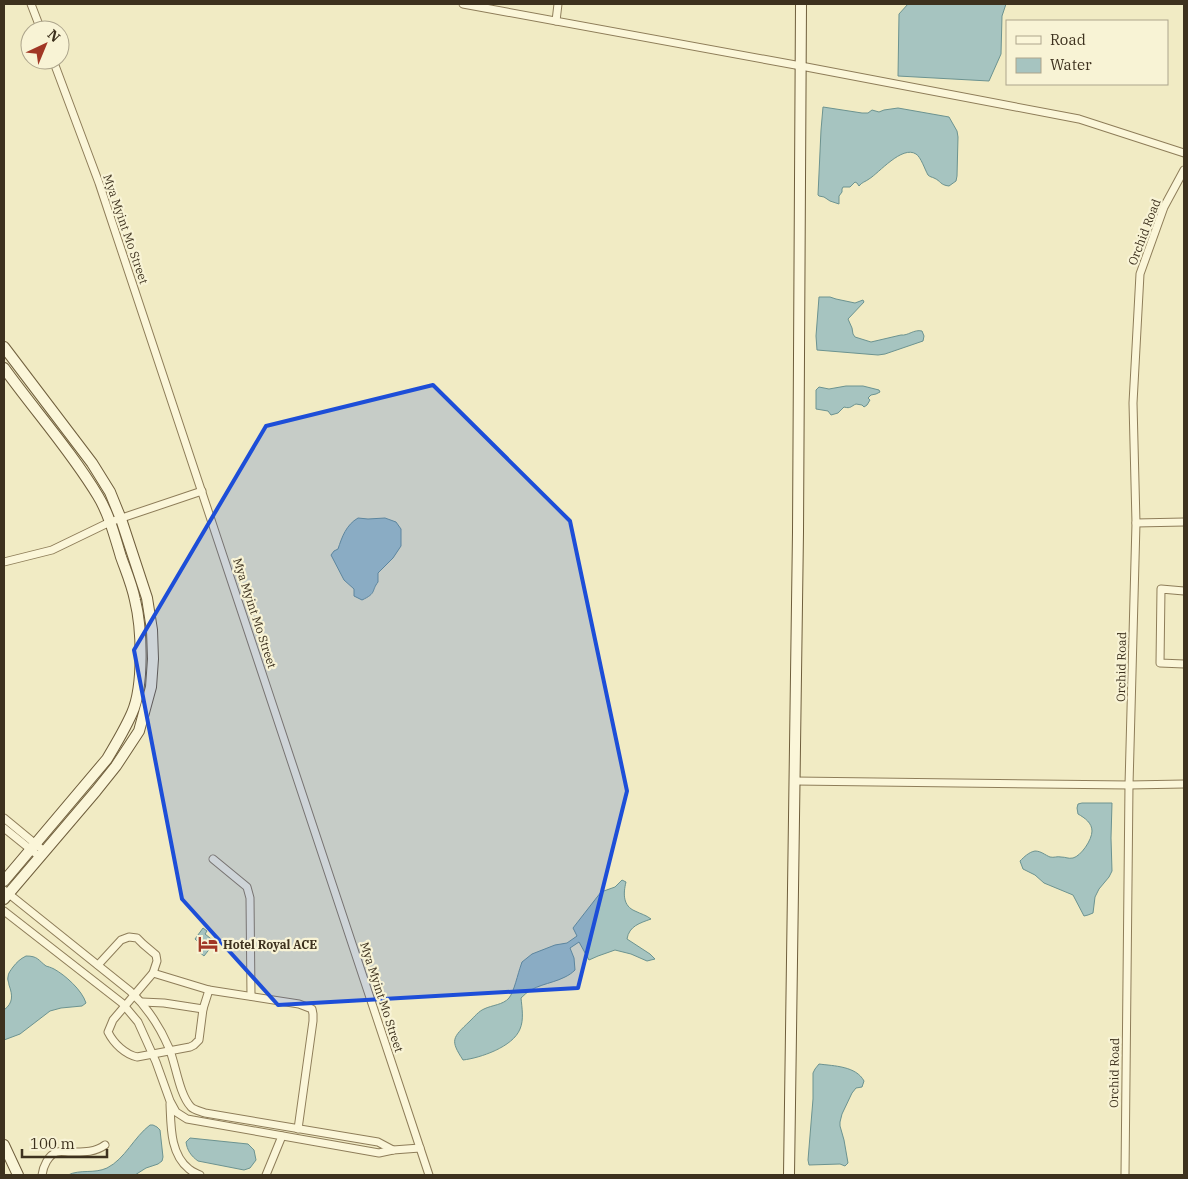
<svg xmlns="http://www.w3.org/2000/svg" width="1188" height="1179" font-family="'IBM Plex Serif',serif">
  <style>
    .water { fill: #a6c4c0; stroke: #6c9390 }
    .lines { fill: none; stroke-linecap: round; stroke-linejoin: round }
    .street-casing { stroke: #8e7d59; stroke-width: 9 }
    .secondary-casing { stroke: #6f5e3c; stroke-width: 12 }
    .street { stroke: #fbf6d9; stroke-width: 7 }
    .secondary { stroke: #fbf6d9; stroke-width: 10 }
    .marked { fill: #1d4ed8; fill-opacity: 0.2; stroke: #1d4ed8; stroke-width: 4; stroke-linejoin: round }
    .labels { text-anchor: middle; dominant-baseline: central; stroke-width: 4.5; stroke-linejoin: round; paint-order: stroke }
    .street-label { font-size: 12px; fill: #3d311e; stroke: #f8f3d5 }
    .poi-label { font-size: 12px; font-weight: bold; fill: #3d311e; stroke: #f8f3d5; text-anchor: start }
  </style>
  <rect width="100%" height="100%" fill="#f1ebc4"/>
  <g class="water">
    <path d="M908 4H1006L1002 16 1001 54 989 81 898 76 899 14Z"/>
    <path d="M823 107 862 113H868L872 110 879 112 884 110 898 108 949 117 957 131 958 137 957 176 956 181 949 186C940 185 941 181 934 178 932 177 930 177 928 175 925 170 921 157 916 154 902 145 879 173 869 179 865 182 862 182 859 186L857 183 855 182 850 187H843L842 189V192L839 196V204L830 201 824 197 819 196 818 195 821 130Z"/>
    <path d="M819 297H830L836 299 855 303 863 300 864 302 848 319 852 328 853 334 855 337 871 342 901 335C908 336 914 329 922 331L924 336 923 341 885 354 878 355 817 350 816 336Z"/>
    <path d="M846 386H863L879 390 880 392 876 394 871 395 868 398 870 400 867 405 864 407 862 405 856 404C851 406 851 409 844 407L838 413 831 415 828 411 816 409V390L819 387 829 389Z"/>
    <path d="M358 518 368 519 385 518 396 522 401 529V546L393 558 378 573V582C371 591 377 593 362 600L354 596V589L344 580 331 555 334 551 338 549C342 537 346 525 358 518Z"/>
    <path d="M1082 803H1112L1111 838 1112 871 1109 877 1099 889 1095 897 1093 913 1088 915 1084 916 1073 895 1044 883 1035 875 1023 869 1020 861C1024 857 1029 852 1035 851 1041 851 1045 855 1050 857 1054 858 1057 856 1061 857 1066 857 1068 859 1073 858 1081 856 1092 840 1092 831 1092 823 1085 818 1078 814L1077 808 1078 804Z"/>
    <path d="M622 880 626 882C623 894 623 906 635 911 641 914 646 915 651 919 640 923 629 926 627 939L650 954 655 959 647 961 631 954 615 950 598 956 589 960 579 942 570 948 574 958 575 970C572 973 569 975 565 977 549 985 534 984 521 998 522 1008 524 1020 520 1029 513 1047 480 1058 463 1060 450 1040 452 1038 470 1021 474 1017 479 1011 484 1009 492 1005 503 1005 509 998 514 992 518 973 521 965L522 962 532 954 555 945 567 943 577 936 573 928 601 892 615 887Z"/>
    <path d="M203 928 207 931 205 934 215 942 204 956 198 951 204 943 200 940 198 942 195 939Z"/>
    <path d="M26 956C38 956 38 960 46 966 49 967 50 967 54 969 65 975 82 990 86 1003L82 1006 61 1008 50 1011 20 1034 4 1040V1010C13 1003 13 996 9 985 9 982 7 980 8 977 8 973 11 970 13 967 17 962 20 959 26 956Z"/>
    <path d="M819 1064C834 1066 856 1066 864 1081L862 1087 856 1088 852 1093 842 1114 840 1122V1126L844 1140 848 1163 845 1166 840 1164 809 1165 808 1160 813 1099V1073L815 1069Z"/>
    <path d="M150 1125H153L157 1127 160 1130 163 1157 162 1161 158 1164 146 1168 135 1175H68C80 1169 94 1174 107 1168 125 1159 134 1137 150 1125Z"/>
    <path d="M190 1138 248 1144 254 1150 256 1160 250 1168 244 1170 198 1161C191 1156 187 1150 186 1142Z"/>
  </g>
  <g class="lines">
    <defs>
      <g id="street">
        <path d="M31 4 41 30"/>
        <path d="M463 4 801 66 1079 119 1184 153"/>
        <path d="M556 21 558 4"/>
        <path d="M53 60 99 183 429 1175"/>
        <path d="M1136 523 1184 522"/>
        <path d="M4 562 52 550 110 522 202 491"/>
        <path d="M1184 591 1161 589 1160 663 1184 664"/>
        <path d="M795 781 1129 785 1184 784"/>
        <path d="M4 818 44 851"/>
        <path d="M4 828 40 857"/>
        <path d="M213 859 247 887 250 898 251 996"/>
        <path d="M4 890 130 991C147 1007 160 1027 169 1048 176 1065 179 1094 191 1107 194 1110 200 1111 205 1113L378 1142 393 1150"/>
        <path d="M4 911 122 1003 138 1022 156 1062 170 1101 176 1112 187 1119 379 1153 393 1150 420 1148"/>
        <path d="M98 965 121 940 129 937 137 938 143 944 156 955 157 961 153 973 113 1020 108 1032C114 1044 125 1054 137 1057L190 1047 194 1045 199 1040 203 1009 209 990"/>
        <path d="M153 973 209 990 299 1004 312 1009 313 1014V1021L298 1129"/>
        <path d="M142 1002 164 1003 203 1009"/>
        <path d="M170 1104C171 1126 170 1154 189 1169 192 1172 196 1173 200 1175"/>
        <path d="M42 1175C43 1167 48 1155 57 1152 61 1151 66 1152 70 1152 82 1152 94 1153 105 1145"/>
        <path d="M266 1175 282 1136"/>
        <path d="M1125 1175 1129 785 1136 523 1133 403 1140 274 1164 207 1184 170"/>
      </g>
      <g id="secondary">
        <path d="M4 347 92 463 110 492 121 519 147 598 152 630 153 659 151 687 139 731 116 766 96 791 4 899"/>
        <path d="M4 368C35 411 71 451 98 496 109 514 115 537 121 557 126 571 132 585 135 600 142 628 144 686 132 713 125 729 116 744 107 759L4 881"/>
        <path d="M4 1145 18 1175"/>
        <path d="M789 1175 798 532 801 4"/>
      </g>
    </defs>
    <use href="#street" class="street-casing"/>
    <use href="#secondary" class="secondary-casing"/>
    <use href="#street" class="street"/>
    <use href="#secondary" class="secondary"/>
  </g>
  <path class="marked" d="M433 385 570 521 627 791 578 988 278 1005 182 899 134 650 266 426Z"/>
  <defs>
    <symbol id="hotel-bare" viewBox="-9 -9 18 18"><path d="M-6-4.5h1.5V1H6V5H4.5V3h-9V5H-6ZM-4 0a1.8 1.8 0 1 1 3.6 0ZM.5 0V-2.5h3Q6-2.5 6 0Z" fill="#a13725" stroke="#f8f3d5" stroke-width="2.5" paint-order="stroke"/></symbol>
  </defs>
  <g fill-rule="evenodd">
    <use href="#hotel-bare" x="194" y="930" width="28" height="28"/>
  </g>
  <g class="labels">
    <g class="street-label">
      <text transform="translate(126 229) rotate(71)">Mya Myint Mo Street</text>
      <text transform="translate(1144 232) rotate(-69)">Orchid Road</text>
      <text transform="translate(255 613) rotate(72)">Mya Myint Mo Street</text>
      <text transform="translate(1121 667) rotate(-89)">Orchid Road</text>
      <text transform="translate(382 997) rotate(72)">Mya Myint Mo Street</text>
      <text transform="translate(1114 1073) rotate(-89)">Orchid Road</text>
    </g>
    <g class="poi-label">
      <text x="223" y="944">Hotel Royal ACE</text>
    </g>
  </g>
  <rect width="1188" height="1179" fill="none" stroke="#3d311e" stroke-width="10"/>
  <rect x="1006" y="20" width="162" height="65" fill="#f8f3d5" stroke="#ada58c"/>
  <rect x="1016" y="36" width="25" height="8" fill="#fbf6d9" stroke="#ada58c"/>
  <text x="1050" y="45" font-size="15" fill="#3d311e">Road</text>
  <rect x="1016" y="58" width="25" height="15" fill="#a6c4c0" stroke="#ada58c"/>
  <text x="1050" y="70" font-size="15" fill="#3d311e">Water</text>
  <g transform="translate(45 45) rotate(44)"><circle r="24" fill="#f8f3d5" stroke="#ada58c"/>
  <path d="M0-4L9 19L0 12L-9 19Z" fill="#a13725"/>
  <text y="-8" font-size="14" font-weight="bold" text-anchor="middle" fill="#3d311e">N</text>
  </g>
  <path d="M22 1149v8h85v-8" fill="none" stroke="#3d311e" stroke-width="2.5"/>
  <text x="30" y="1149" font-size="15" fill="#3d311e" stroke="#f8f3d5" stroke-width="4" paint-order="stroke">100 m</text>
</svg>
